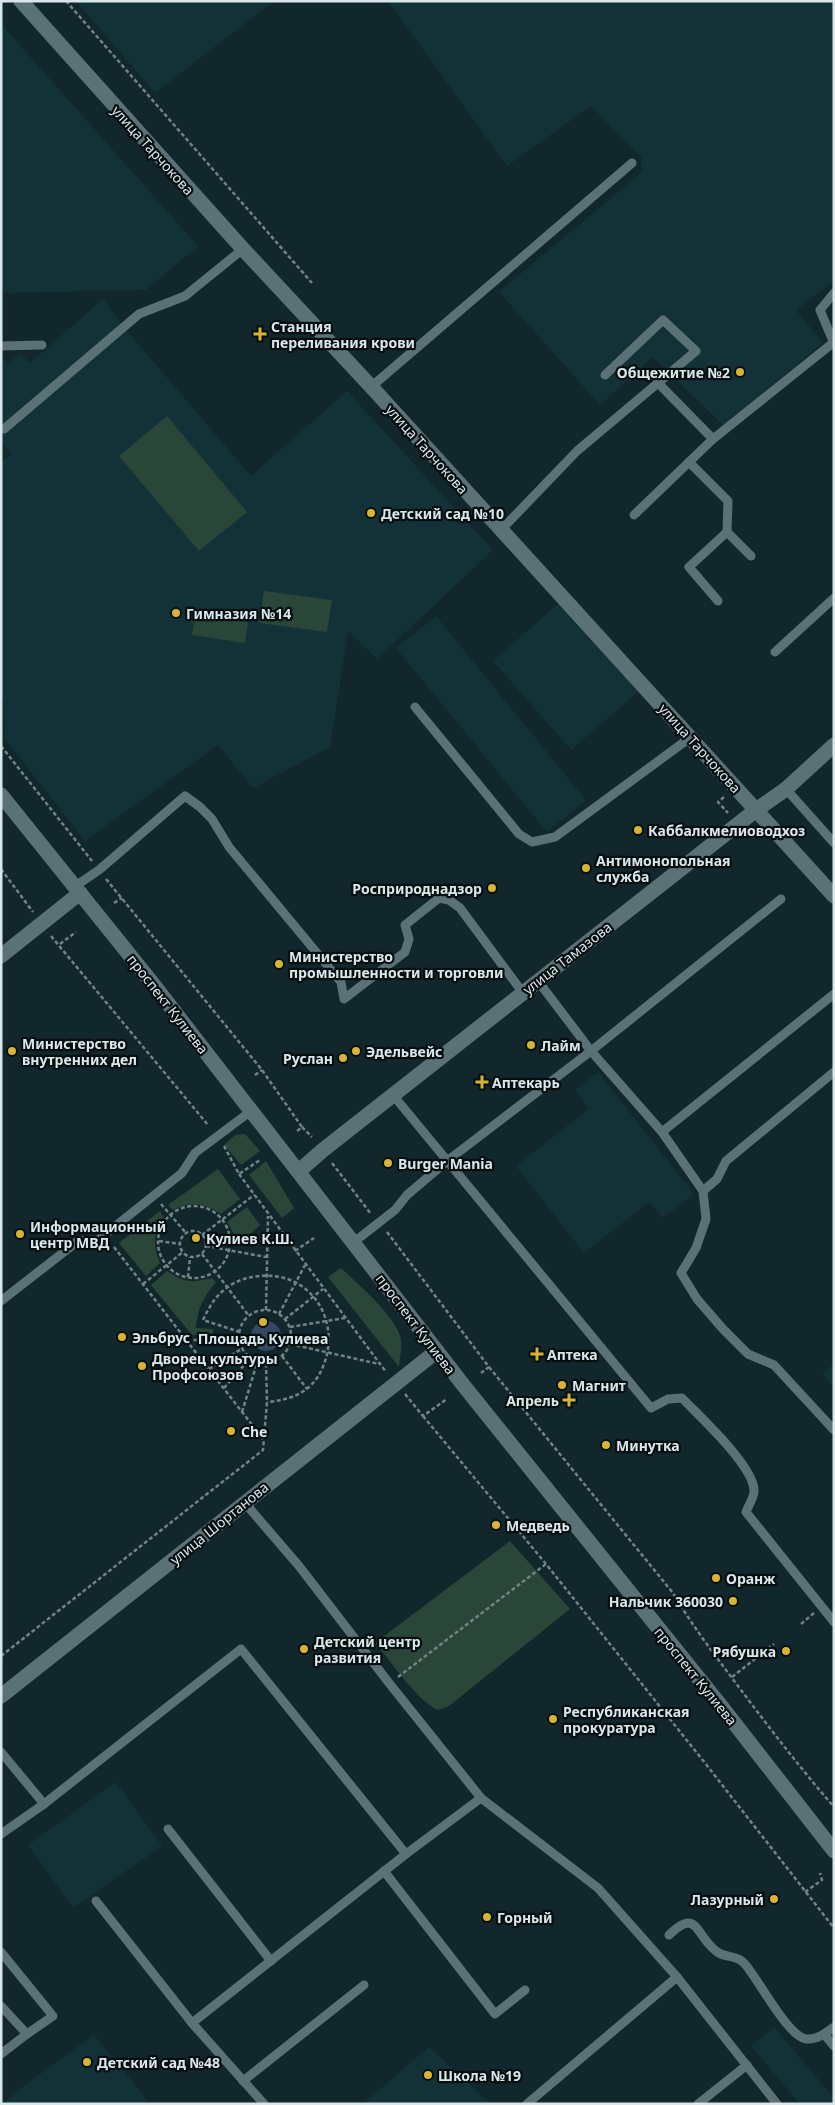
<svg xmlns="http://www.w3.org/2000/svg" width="835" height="2105" font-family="'Noto Sans',sans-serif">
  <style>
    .built { fill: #133238 }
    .green { fill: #2a4639 }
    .water { fill: #364763 }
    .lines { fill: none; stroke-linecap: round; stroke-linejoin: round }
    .path { stroke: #728387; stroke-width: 2.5; stroke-dasharray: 4 2.5; stroke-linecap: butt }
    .lane { stroke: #5a7176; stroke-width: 9 }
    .street { stroke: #5a7176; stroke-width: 15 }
    .secondary { stroke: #5a7176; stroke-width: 15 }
    .poi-dot { fill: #d8b434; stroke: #060e10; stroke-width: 2 }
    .labels { text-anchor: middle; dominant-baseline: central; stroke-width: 4.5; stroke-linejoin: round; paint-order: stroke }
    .street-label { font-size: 14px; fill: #dae7ea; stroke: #060e10 }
    .poi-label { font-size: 14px; font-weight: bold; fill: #dae7ea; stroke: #060e10; text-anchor: start }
  </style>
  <rect width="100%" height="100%" fill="#12272b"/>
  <g class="built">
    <path d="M76 1H274L155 93Z"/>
    <path d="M388 1H834V281L796 310 823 343 723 425 653 357 600 405 499 292 642 172 641 157 591 106 507 166Z"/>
    <path d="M1 24 198 246 146 290 1 293Z"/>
    <path d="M103 299 128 332 251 476 347 391 493 550 377 659 348 631 330 747 253 788 218 745 85 841 5 739 4 702 1 699V462L12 454 1 442V357L9 363 20 353 30 363Z"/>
    <path d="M559 603 638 692 571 750 493 661Z"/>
    <path d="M436 616 586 800 547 832 396 648Z"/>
    <path d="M598 1072 694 1194 663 1218 649 1202 584 1253 516 1166 589 1109 575 1090Z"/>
    <path d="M834 1364V1388L822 1373Z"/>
    <path d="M116 1782 162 1846 73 1908 28 1845Z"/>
    <path d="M774 2027 834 2098V2104H800L751 2046Z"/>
    <path d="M94 2035 146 2098V2104H3L21 2088Z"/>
    <path d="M429 2047 491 2104H363Z"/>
  </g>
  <g class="green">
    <path d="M167 416 247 512 199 551 119 456Z"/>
    <path d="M264 591 332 600 327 632 259 623Z"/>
    <path d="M195 615 248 622 245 643 192 635Z"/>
    <path d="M245 1134 260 1151 241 1165 224 1145 235 1135Z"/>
    <path d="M266 1161 294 1208 282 1218 249 1175Z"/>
    <path d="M218 1169 240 1199 221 1214C205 1203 190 1201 173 1210L168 1205Z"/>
    <path d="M247 1207 260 1225 238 1246 232 1243 233 1232 227 1222Z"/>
    <path d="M160 1211 164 1218C154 1235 152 1244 160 1263L146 1276 119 1243Z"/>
    <path d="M341 1268C357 1283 394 1315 400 1336 403 1345 400 1357 399 1367L328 1277Z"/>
    <path d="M167 1271C185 1283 191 1283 212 1278L216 1282C204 1296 197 1309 196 1328L213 1329V1334L192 1335 151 1285Z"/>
    <path d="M510 1541 570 1609 449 1706 438 1710C417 1701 391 1661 375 1643Z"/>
  </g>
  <circle class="water" cx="266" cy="1336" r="15"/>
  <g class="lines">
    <g class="path">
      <path d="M66 1 312 283"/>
      <path d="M1 746 92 861"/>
      <path d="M724 797 718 802 728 813"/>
      <path d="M1 869 33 912"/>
      <path d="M106 879 262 1070 302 1127 297 1131"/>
      <path d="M114 903 122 898"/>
      <path d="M51 936 208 1125"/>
      <path d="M60 944 76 932"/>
      <path d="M255 1075 262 1070"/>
      <path d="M302 1127 312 1137"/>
      <path d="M224 1146 239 1174 260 1160"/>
      <path d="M332 1163 371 1214"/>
      <path d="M239 1174 386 1372"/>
      <path d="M161 1204 186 1233"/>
      <circle cx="194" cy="1242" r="36"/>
      <circle cx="193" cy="1244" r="13"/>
      <path d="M387 1232 489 1367 481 1373"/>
      <path d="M202 1235 254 1195"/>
      <path d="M159 1241 180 1244"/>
      <path d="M206 1246 266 1257"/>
      <path d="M114 1247 263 1439"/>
      <path d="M295 1251 314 1238"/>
      <path d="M202 1254 249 1316"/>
      <path d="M188 1277 190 1257"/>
      <path d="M143 1284 183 1252"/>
      <path d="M266 1310 268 1216"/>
      <circle cx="265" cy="1336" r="26"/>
      <path d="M279 1314 305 1265"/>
      <path d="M285 1319 323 1289"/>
      <path d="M290 1327 345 1318"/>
      <path d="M240 1332 203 1320C209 1307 216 1295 228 1287 237 1280 249 1277 260 1276 312 1271 343 1323 322 1369 312 1392 291 1400 267 1402"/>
      <path d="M187 1340H240"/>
      <path d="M290 1344 379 1364"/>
      <path d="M282 1356 307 1389"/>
      <path d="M489 1367 673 1593C693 1627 717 1658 741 1690 771 1730 801 1769 834 1807"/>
      <path d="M209 1369 243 1348"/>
      <path d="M224 1388 251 1357"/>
      <path d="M405 1394 423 1416 447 1399"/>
      <path d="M242 1412 258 1360"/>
      <path d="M423 1416 546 1564 705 1763 834 1928"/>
      <path d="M801 1624 814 1613"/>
      <path d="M1 1656 263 1450 267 1402 266 1362"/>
      <path d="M398 1677 546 1564"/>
      <path d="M732 1677 774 1644"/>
      <path d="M805 1892 822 1880 820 1873"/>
    </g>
    <g class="lane">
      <path d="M833 341 820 310 834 293"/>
      <path d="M1 346 42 345"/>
      <path d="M371 387 632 163"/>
      <path d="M4 429 139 314 185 296 243 249"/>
      <path d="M713 439 834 342"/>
      <path d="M689 462 728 501 727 532 689 567 718 601"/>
      <path d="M634 515 713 439 658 383"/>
      <path d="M501 530 577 451 696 351 663 320 605 375"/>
      <path d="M727 532 751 556"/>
      <path d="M775 652 834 598"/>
      <path d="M415 707 519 834 532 842 555 837 691 737"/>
      <path d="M786 789 834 843"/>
      <path d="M74 887 99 870 185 796 200 807 212 819 229 847 341 982 344 999 405 952 409 939 405 925 439 898 449 900 460 908 523 993"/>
      <path d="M538 981 591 1051 662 1132 703 1191 706 1219 696 1248 681 1273 697 1299 723 1329 748 1354 774 1365 834 1430"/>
      <path d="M393 1095 651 1408 668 1399 682 1398C700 1417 753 1465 754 1490 755 1496 748 1506 746 1512L834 1622"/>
      <path d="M662 1132 834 994"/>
      <path d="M703 1191 717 1179 726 1161 834 1072"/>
      <path d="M354 1242 395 1210 407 1195 447 1161 591 1051 781 899"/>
      <path d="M1 1301 78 1241 98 1240 182 1173 195 1153 251 1111"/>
      <path d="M244 1502 299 1566 389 1683 481 1798 598 1888 677 1977 777 2104"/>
      <path d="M1 1752 44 1804"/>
      <path d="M168 1829 271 1961"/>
      <path d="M1 1834 44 1804 241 1649 406 1854"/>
      <path d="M384 1871 495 2014 525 1990"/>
      <path d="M96 1901 192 2023"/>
      <path d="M669 1935C698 1907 695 1935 716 1951 724 1958 737 1955 744 1963 758 1978 787 2036 806 2039 817 2040 826 2033 834 2027"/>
      <path d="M1 1952 53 2016 27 2034"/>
      <path d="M1 2006 27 2034 1 2054"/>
      <path d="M824 2034 834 2046"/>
      <path d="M243 2081 364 1985"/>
      <path d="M264 2104 192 2023 406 1854 481 1798"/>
      <path d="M527 2104 677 1977"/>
      <path d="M698 2104 747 2065"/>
    </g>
    <g class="street">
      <path d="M1 956 80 893"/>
      <path d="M299 1171 323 1150 756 810 786 789 834 745"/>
    </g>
    <g class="secondary">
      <path d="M21 1 243 249 377 393 834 896"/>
      <path d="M1 795 153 984 464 1386 721 1706 834 1851"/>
      <path d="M1 1696 437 1351"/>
    </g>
  </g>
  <g class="poi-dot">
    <path d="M257.5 326.5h5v5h5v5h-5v5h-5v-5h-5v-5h5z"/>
    <circle cx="740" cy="372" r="5"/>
    <circle cx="371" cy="513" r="5"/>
    <circle cx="176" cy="613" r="5"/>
    <circle cx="638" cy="830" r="5"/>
    <circle cx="586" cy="868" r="5"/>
    <circle cx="492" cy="888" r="5"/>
    <circle cx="279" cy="964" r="5"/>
    <circle cx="531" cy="1045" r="5"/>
    <circle cx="12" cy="1051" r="5"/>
    <circle cx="356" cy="1051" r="5"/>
    <circle cx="343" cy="1058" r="5"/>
    <path d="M479.5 1074.5h5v5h5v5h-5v5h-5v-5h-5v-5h5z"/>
    <circle cx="388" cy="1163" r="5"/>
    <circle cx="20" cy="1234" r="5"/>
    <circle cx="196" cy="1238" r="5"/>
    <circle cx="263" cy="1322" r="5"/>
    <circle cx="122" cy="1337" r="5"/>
    <path d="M534.5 1346.5h5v5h5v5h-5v5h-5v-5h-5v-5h5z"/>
    <circle cx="142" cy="1366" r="5"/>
    <circle cx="562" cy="1385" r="5"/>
    <path d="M566.5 1392.5h5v5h5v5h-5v5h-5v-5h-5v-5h5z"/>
    <circle cx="231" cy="1431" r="5"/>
    <circle cx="606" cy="1445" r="5"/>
    <circle cx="496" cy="1525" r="5"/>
    <circle cx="716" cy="1578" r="5"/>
    <circle cx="733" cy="1601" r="5"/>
    <circle cx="304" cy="1649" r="5"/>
    <circle cx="786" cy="1651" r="5"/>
    <circle cx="553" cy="1719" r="5"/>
    <circle cx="774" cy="1899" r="5"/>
    <circle cx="487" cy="1917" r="5"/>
    <circle cx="87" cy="2062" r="5"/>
    <circle cx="428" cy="2075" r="5"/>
  </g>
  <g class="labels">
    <g class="street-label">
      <text transform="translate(153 150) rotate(48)">улица Тарчокова</text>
      <text transform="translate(427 449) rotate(48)">улица Тарчокова</text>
      <text transform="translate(700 748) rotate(48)">улица Тарчокова</text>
      <text transform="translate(567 958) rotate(-38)">улица Тамазова</text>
      <text transform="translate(168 1004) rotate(52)">проспект Кулиева</text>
      <text transform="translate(416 1324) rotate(53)">проспект Кулиева</text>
      <text transform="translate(219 1523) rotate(-39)">улица Шортанова</text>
      <text transform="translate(696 1676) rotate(51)">проспект Кулиева</text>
    </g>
    <g class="poi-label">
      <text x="271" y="326">Станция<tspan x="271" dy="16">переливания крови</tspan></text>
      <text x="730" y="372" text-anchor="end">Общежитие №2</text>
      <text x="381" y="513">Детский сад №10</text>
      <text x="186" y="613">Гимназия №14</text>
      <text x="648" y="830">Каббалкмелиоводхоз</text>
      <text x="596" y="860">Антимонопольная<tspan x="596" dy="16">служба</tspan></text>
      <text x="482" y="888" text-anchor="end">Росприроднадзор</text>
      <text x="289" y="956">Министерство<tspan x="289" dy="16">промышленности и торговли</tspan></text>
      <text x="22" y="1043">Министерство<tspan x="22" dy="16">внутренних дел</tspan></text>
      <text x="541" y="1045">Лайм</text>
      <text x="366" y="1051">Эдельвейс</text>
      <text x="333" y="1058" text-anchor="end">Руслан</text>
      <text x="492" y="1082">Аптекарь</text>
      <text x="398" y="1163">Burger Mania</text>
      <text x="30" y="1226">Информационный<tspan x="30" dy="16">центр МВД</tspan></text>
      <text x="206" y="1238">Кулиев К.Ш.</text>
      <text x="132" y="1337">Эльбрус</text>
      <text x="263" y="1338" text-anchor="middle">Площадь Кулиева</text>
      <text x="547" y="1354">Аптека</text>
      <text x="152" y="1358">Дворец культуры<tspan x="152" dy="16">Профсоюзов</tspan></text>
      <text x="572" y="1385">Магнит</text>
      <text x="559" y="1400" text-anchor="end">Апрель</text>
      <text x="241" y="1431">Che</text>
      <text x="616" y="1445">Минутка</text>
      <text x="506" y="1525">Медведь</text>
      <text x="726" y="1578">Оранж</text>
      <text x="723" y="1601" text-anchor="end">Нальчик 360030</text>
      <text x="314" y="1641">Детский центр<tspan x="314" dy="16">развития</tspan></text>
      <text x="776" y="1651" text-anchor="end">Рябушка</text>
      <text x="563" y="1711">Республиканская<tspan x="563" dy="16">прокуратура</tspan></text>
      <text x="764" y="1899" text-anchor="end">Лазурный</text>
      <text x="497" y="1917">Горный</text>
      <text x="97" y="2062">Детский сад №48</text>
      <text x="438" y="2075">Школа №19</text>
    </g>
  </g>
  <rect width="835" height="2105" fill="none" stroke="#dae7ea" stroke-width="5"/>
</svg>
